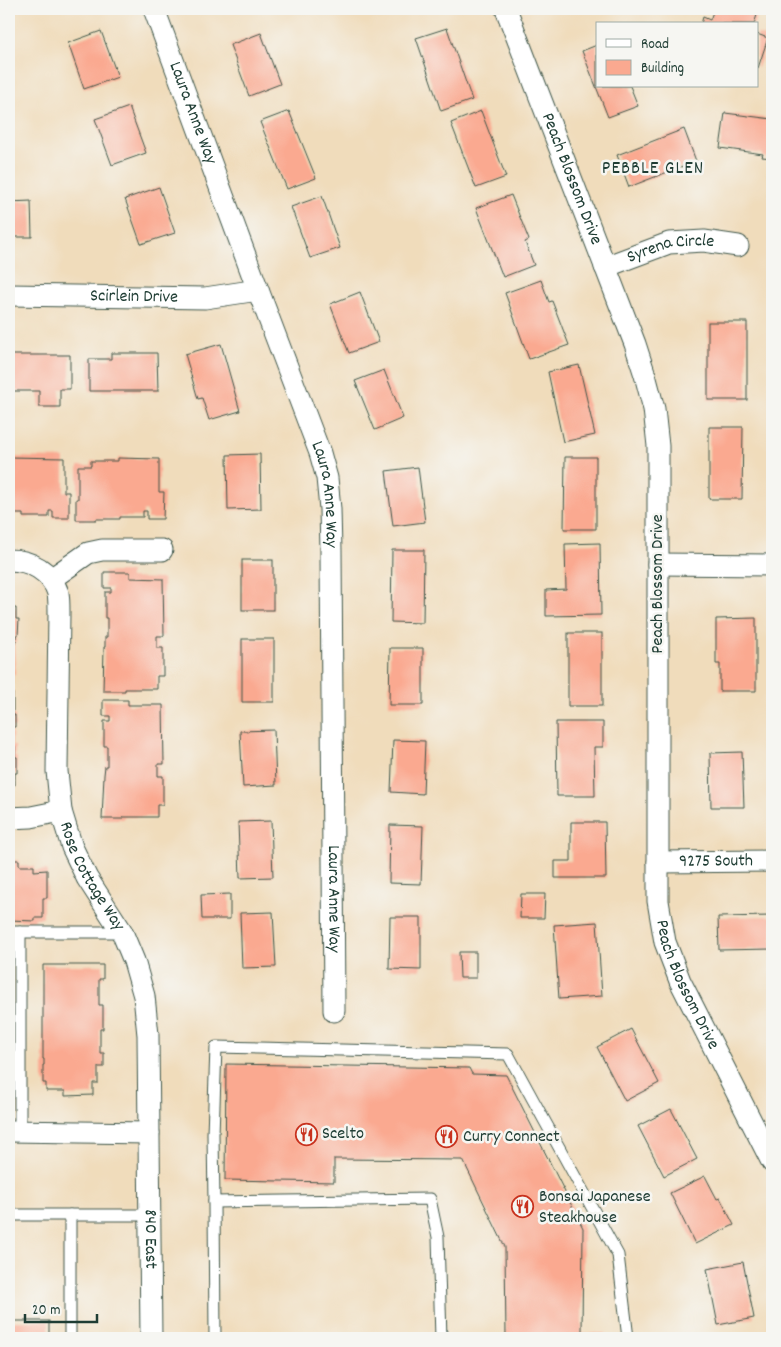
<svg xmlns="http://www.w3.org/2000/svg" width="781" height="1347" font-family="Dekko,sans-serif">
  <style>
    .building { fill: #faa990 }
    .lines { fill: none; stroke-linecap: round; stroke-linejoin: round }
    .lane-casing { stroke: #3e5548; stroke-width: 13 }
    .street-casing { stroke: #3e5548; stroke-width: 23 }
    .lane { stroke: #fff; stroke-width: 11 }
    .street { stroke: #fff; stroke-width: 21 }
    .labels { text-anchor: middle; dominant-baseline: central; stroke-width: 5; stroke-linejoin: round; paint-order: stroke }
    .street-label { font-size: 18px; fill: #1f3d34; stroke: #f6f6f2 }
    .poi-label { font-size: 18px; fill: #1f3d34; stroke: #f6f6f2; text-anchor: start }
    .neighbourhood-label { font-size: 19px; letter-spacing: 1px; fill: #1f3d34; stroke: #f6f6f2 }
  </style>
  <rect width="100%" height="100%" fill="#f6f6f2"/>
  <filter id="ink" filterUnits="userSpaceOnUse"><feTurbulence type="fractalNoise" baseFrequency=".02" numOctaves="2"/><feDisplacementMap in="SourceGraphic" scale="10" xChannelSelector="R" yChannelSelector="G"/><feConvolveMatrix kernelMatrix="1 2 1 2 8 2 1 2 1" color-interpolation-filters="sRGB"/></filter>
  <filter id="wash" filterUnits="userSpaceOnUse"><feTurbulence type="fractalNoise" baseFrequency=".0096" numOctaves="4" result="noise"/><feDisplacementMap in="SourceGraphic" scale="20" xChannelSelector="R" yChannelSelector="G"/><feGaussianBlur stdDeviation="1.12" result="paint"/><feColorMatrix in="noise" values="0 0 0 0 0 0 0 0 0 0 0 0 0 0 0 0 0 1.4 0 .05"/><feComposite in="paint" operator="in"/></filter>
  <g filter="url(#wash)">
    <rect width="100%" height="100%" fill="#f0dcbb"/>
    <g id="blocks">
      <g class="building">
        <path d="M714 9H759L754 24H701L703 17 710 20Z"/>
        <path d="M447 28 472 100 441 111 416 38Z"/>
        <path d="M101 31 118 77 84 89 68 43Z"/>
        <path d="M261 33 280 84 249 96 230 45Z"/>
        <path d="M757 34 768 38 758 68H757Z"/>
        <path d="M597 45V86H630L638 106 608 117 582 51Z"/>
        <path d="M129 107 146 153 112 165 95 119Z"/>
        <path d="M289 111 316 178 287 189 260 122Z"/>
        <path d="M481 111 506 177 476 188 451 123Z"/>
        <path d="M725 113 772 119V158L762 157 763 154 720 148Z"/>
        <path d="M684 129 696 161 629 187 617 155Z"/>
        <path d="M159 187 175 233 141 244 125 199Z"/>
        <path d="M511 195 529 240 525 242 534 265 503 277 476 208Z"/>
        <path d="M322 196 340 248 310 258 291 207Z"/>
        <path d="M31 201 32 237H9V202Z"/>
        <path d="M541 280 549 302 552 301 569 345 529 359 505 293Z"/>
        <path d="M360 292 379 342 349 353 330 304Z"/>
        <rect x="708" y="322" width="39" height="78"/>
        <path d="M221 344 240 411 209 420 202 398 198 399 185 354Z"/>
        <path d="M111 353H157L158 391H89V359H111Z"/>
        <path d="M9 355H70V389H60V407H39V391H9Z"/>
        <path d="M579 365 595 435 563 442 548 372Z"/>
        <path d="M384 370 403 418 375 430 355 381Z"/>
        <path d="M709 427H743L742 499H709Z"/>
        <path d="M260 454 261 509 228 510 227 455Z"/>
        <path d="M9 457 64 458V492H69V518H53V511H49V517H23V514H9Z"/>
        <path d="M565 457H596V529H564Z"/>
        <path d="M118 458 159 459V492H164L163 519H147V511H143V517H120V519H96V520H76V499H78V466H91V461H118Z"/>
        <path d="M418 467 425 522 393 526 386 471Z"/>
        <path d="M600 543 601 615 546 616V590L566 589 565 544Z"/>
        <path d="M392 550H424L423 623 391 622Z"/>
        <rect x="242" y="560" width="31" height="50"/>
        <path d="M104 572H130V578L163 579 164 636H157V648H163V676H157V689H125V691H103L104 647H105V637H107V618H105V592H111V588H104Z"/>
        <path d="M9 608H16V619H19L18 635H16V643H14L15 674H13V715H15V727H12V746H15V757H17V773H15V785H9Z"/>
        <path d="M756 618V691H720V664H716V619Z"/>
        <rect x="568" y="633" width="34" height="73"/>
        <rect x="242" y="639" width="32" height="63"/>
        <path d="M390 648H423V705H389Z"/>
        <path d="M103 700H128V705H163L164 764H158V776H163V805H157V817H123V819H102L104 775 105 766H107V746H104V721H110V716H103Z"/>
        <path d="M556 722H603V747H594L595 796H557Z"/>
        <path d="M274 730 276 785 243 787 240 731Z"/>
        <path d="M393 740 425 741 423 794 391 792Z"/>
        <path d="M742 752 744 807H711L710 753Z"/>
        <path d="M271 821 273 877 240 878 238 822Z"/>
        <path d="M571 822H605L606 878H555V861H571Z"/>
        <path d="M390 825 423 826 421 884 389 883Z"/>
        <path d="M9 860H19V866H34V871L47 870V898H43V918H35V921L9 920Z"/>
        <path d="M230 894V919H202L201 895Z"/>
        <path d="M521 894H545L544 918H520Z"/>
        <path d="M273 912 276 967 242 968 240 913Z"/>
        <path d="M772 916V949L719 950 718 917Z"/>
        <path d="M390 917H421V970L389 969Z"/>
        <path d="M597 922 602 996 559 999 554 925Z"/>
        <path d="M459 952H476V978H460Z"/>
        <path d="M43 965H103V979H99V1005H103V1029H100V1053H104V1067H98V1083H93V1095L65 1096V1091H46V1083H43V1065H44V1059H43Z"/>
        <path d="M631 1029 659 1083 625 1101 597 1047Z"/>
        <path d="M226 1064 469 1068 472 1074 506 1075 583 1228 582 1333H605V1338H506L505 1247 463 1160 334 1159V1182L225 1180Z"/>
        <path d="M671 1109 697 1159 664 1176 638 1126Z"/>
        <path d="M705 1176 717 1199 720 1198 734 1225 695 1244 670 1193Z"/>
        <path d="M743 1262 754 1318 718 1325 707 1269Z"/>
        <rect x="9" y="1321" width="40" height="17"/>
      </g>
    </g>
  </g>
  <g filter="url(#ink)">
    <use href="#blocks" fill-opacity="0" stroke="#3e5548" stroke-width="1"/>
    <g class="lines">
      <defs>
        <g id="lane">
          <path d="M9 932H122"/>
          <path d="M20 932V1131"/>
          <path d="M214 1202 215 1338"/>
          <path d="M9 1215H150"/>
          <path d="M70 1215V1338"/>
          <path d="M441 1338 438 1237 430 1199 214 1202 213 1134 216 1047 508 1054 618 1255 628 1338"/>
        </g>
        <g id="street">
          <path id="s1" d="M154 9 258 290 320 453 327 478 330 509 331 551 334 1011"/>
          <path id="s2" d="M506 9 635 344 645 375 654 409 658 446V901L665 942 680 981 772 1162"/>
          <path id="s3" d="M605 267 669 243 704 241 738 246"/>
          <path id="s4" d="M9 295 205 298 258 290"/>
          <path id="s5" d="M9 560C30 560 51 571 58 593 59 599 59 606 59 612L57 771 61 811 72 847 87 878 122 932 134 961 144 996 148 1035 151 1338"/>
          <path d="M658 564 772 565"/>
          <path d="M51 579 88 553 102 550H162"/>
          <path d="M9 818 31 817 61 811"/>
          <path id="s6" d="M658 862 772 861"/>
          <path d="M9 1131 149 1133"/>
        </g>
      </defs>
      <use href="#lane" class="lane-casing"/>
      <use href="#street" class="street-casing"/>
      <use href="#lane" class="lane"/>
      <use href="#street" class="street"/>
    </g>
  </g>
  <defs>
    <symbol id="restaurant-ring" viewBox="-11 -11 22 22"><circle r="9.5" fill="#f6f6f2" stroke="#c8321e" stroke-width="1.5"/><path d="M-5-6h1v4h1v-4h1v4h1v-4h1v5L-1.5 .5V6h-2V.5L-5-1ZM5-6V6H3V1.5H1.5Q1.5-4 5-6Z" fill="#c8321e"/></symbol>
  </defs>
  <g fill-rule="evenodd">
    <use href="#restaurant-ring" x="294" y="1122" width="25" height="25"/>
    <use href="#restaurant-ring" x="434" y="1124" width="25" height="25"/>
    <use href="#restaurant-ring" x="510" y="1194" width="25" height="25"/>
  </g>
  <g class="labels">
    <g class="street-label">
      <text stroke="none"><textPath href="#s1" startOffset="111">Laura Anne Way</textPath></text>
      <text stroke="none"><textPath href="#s2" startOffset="182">Peach Blossom Drive</textPath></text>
      <text stroke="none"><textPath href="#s3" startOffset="69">Syrena Circle</textPath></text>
      <text stroke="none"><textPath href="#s4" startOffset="125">Scirlein Drive</textPath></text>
      <text stroke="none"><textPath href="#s1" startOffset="516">Laura Anne Way</textPath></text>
      <text transform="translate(658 584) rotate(-90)">Peach Blossom Drive</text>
      <text stroke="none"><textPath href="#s6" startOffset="58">9275 South</textPath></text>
      <text stroke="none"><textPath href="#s5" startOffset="354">Rose Cottage Way</textPath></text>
      <text stroke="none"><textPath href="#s1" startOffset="921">Laura Anne Way</textPath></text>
      <text stroke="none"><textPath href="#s2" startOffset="1008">Peach Blossom Drive</textPath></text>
      <text stroke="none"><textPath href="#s5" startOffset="729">840 East</textPath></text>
    </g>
    <g class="poi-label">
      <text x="322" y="1134">Scelto</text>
      <text x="463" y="1137">Curry Connect</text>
      <text x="539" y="1197">Bonsai Japanese<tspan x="539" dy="21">Steakhouse</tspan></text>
    </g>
    <g class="neighbourhood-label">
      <text x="653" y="169">PEBBLE GLEN</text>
    </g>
  </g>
  <rect width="781" height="1347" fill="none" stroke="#f6f6f2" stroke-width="30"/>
  <rect x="596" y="22" width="162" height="65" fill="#f6f6f2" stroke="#a0aca6"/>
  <rect x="606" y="39" width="25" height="8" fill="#ffffff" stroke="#a0aca6"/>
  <text x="641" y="48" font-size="15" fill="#1f3d34">Road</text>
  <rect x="606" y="60" width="25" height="15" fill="#faa990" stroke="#a0aca6"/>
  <text x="641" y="72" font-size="15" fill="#1f3d34">Building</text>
  <path d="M25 1314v8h72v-8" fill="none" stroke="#1f3d34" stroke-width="2.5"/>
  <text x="32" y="1314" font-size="15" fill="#1f3d34" stroke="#f6f6f2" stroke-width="4" paint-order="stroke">20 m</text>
</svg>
